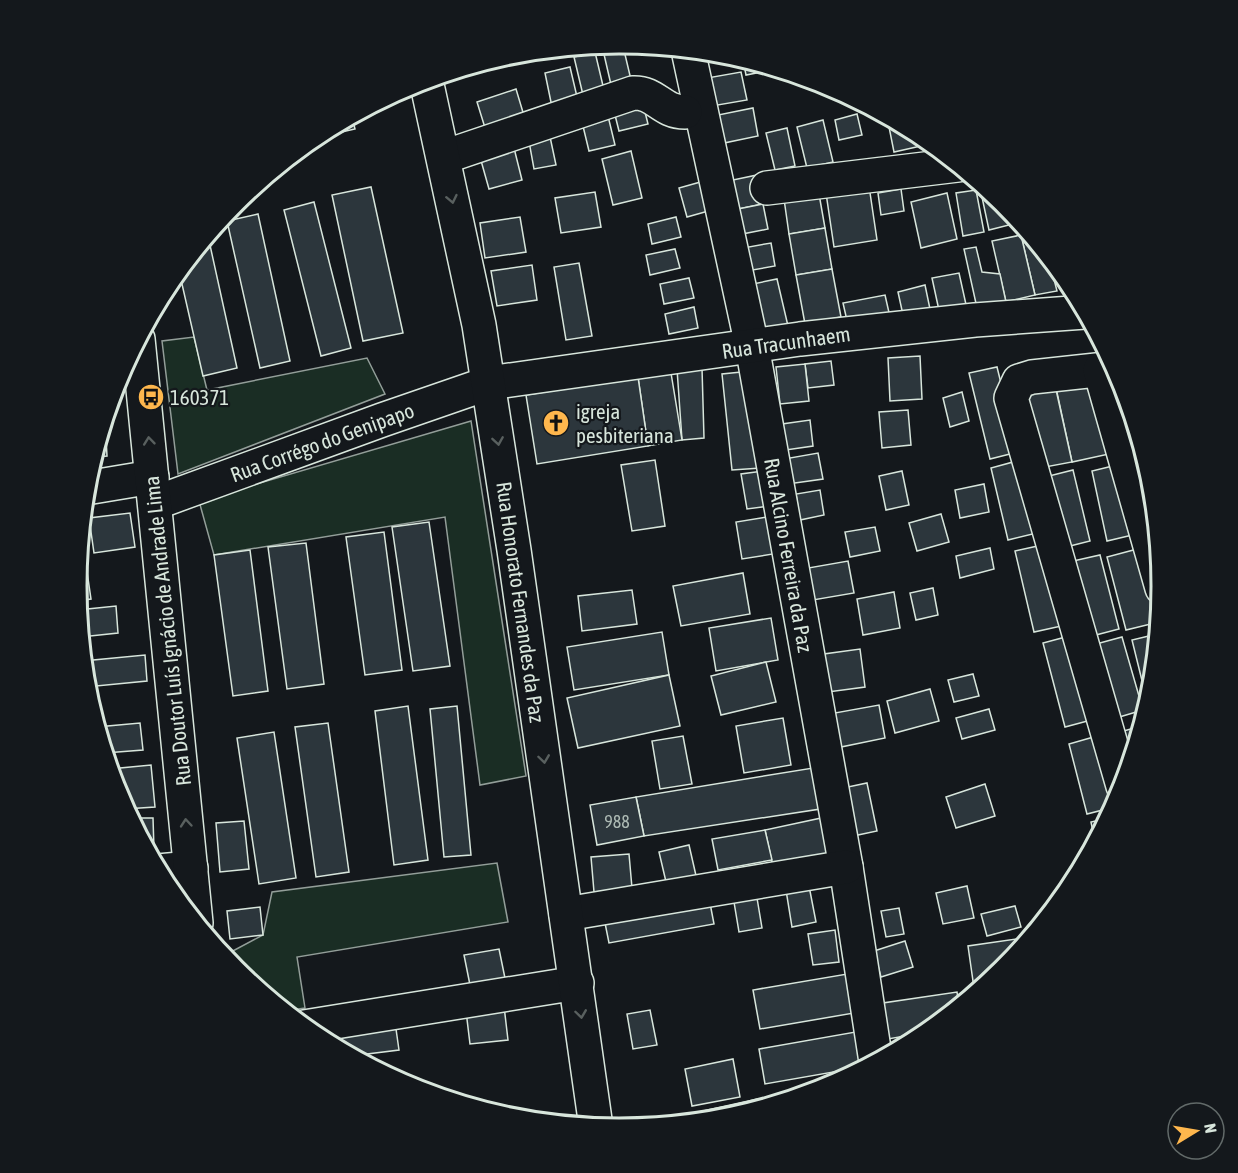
<svg xmlns="http://www.w3.org/2000/svg" width="1238" height="1173" font-family="'Asap Condensed',sans-serif">
  <style>
    .green { fill: #1a2d24; stroke: #939e99; stroke-width: 1.5 }
    .building { fill: #2c363c; stroke: #d8e6dc; stroke-width: 1.5 }
    .lines { fill: none; stroke-linecap: round; stroke-linejoin: round }
    .minor-casing { stroke: #d8e6dc; stroke-width: 36 }
    .major-casing { stroke: #d8e6dc; stroke-width: 36 }
    .minor { stroke: #14181c; stroke-width: 33 }
    .major { stroke: #14181c; stroke-width: 33 }
    .oneway { stroke: #59605f }
    .labels { text-anchor: middle; dominant-baseline: central; stroke-width: 4.5; stroke-linejoin: round; paint-order: stroke }
    .number-label { font-size: 18px; fill: #adbab4 }
    .street-label { font-size: 21px; fill: #d8e6dc; stroke: #14181c }
    .poi-label { font-size: 21px; fill: #d8e6dc; stroke: #14181c; text-anchor: start }
    .rim { fill: none; stroke: #d8e6dc; stroke-width: 3 }
  </style>
  <rect width="100%" height="100%" fill="#14181c"/>
  <g class="green">
    <path d="M194 337 207 390 367 358 385 394 178 474 162 341Z"/>
    <path d="M471 421 526 776 480 785 445 517 214 555 199 501Z"/>
    <path d="M497 863 508 922 297 957 305 1008 285 1011 230 965 229 953 263 935 272 892Z"/>
  </g>
  <g class="building">
    <path d="M623 46 632 84 612 89 603 50Z"/>
    <path d="M595 52 604 90 583 95 574 57Z"/>
    <path d="M513 54 515 63 446 77V74Z"/>
    <path d="M743 59 776 69 746 75Z"/>
    <path d="M570 67 578 101 552 107 545 73Z"/>
    <path d="M741 72 747 100 712 106 707 78Z"/>
    <path d="M516 89 525 119 486 131 477 102Z"/>
    <path d="M643 104 648 124 619 131 614 111Z"/>
    <path d="M753 108 758 136 724 143 718 115Z"/>
    <path d="M857 114 862 135 839 140 835 120Z"/>
    <path d="M608 116 615 145 589 151 582 122Z"/>
    <path d="M352 117 355 129 324 136V132Z"/>
    <path d="M887 117 918 134 921 146 894 152Z"/>
    <path d="M823 120 833 162 807 168 797 127Z"/>
    <path d="M787 128 795 166 775 170 766 133Z"/>
    <path d="M549 132 556 165 534 169 528 136Z"/>
    <path d="M514 148 522 180 489 189 480 157Z"/>
    <path d="M631 151 642 198 613 205 602 159Z"/>
    <path d="M757 175 763 204 733 210 728 181Z"/>
    <path d="M704 181 712 210 687 217 679 188Z"/>
    <path d="M979 183 1004 204 1009 225 989 230Z"/>
    <path d="M869 186 877 240 834 247 826 193Z"/>
    <path d="M371 187 403 333 363 341 332 195Z"/>
    <path d="M901 189 904 211 881 215 878 193Z"/>
    <path d="M976 190 984 232 963 236 956 193Z"/>
    <path d="M595 192 601 227 561 233 555 198Z"/>
    <path d="M947 193 957 239 921 248 911 202Z"/>
    <path d="M819 194 825 228 789 234 784 199Z"/>
    <path d="M314 202 351 348 321 356 284 210Z"/>
    <path d="M763 204 768 229 737 235 733 210Z"/>
    <path d="M1010 211 1021 225 1013 227Z"/>
    <path d="M258 214 290 361 260 368 227 221Z"/>
    <path d="M520 217 526 252 485 258 480 223Z"/>
    <path d="M676 217 681 237 652 244 648 224Z"/>
    <path d="M825 228 832 269 796 275 789 234Z"/>
    <path d="M1028 233 1049 259 1057 291 1035 295 1021 235Z"/>
    <path d="M1021 235 1035 295 1006 302 992 241Z"/>
    <path d="M208 236 237 368 203 376 179 271Z"/>
    <path d="M771 243 775 266 747 271 743 248Z"/>
    <path d="M976 247 982 272 1000 274 1006 302 977 308 964 249Z"/>
    <path d="M675 249 680 268 650 275 646 255Z"/>
    <path d="M579 263 592 336 566 340 554 267Z"/>
    <path d="M532 265 537 300 497 306 491 271Z"/>
    <path d="M832 269 841 317 805 324 796 275Z"/>
    <path d="M959 273 967 309 940 315 932 278Z"/>
    <path d="M1061 273 1071 285 1076 295 1066 298Z"/>
    <path d="M689 278 694 298 664 304 660 284Z"/>
    <path d="M777 279 788 326 759 333 748 285Z"/>
    <path d="M925 285 930 309 903 315 898 292Z"/>
    <path d="M885 295 890 317 848 325 843 303Z"/>
    <path d="M694 307 698 328 669 334 665 314Z"/>
    <path d="M920 356 922 399 890 401 888 358Z"/>
    <path d="M831 361 834 385 808 388 805 364Z"/>
    <path d="M805 364 809 401 780 404 776 367Z"/>
    <path d="M997 367 1018 452 990 459 969 373Z"/>
    <path d="M702 368 704 438 682 440 677 369Z"/>
    <path d="M751 371 761 468 732 470 722 374Z"/>
    <path d="M671 373 682 440 648 446 638 377Z"/>
    <path d="M638 377 648 446 537 464 526 395Z"/>
    <path d="M1093 380 1109 454 1072 462 1056 388Z"/>
    <path d="M1055 385 1072 462 1040 468 1024 391Z"/>
    <path d="M962 392 969 421 950 427 943 398Z"/>
    <path d="M908 410 911 445 882 448 879 412Z"/>
    <path d="M105 418 107 456 94 457Z"/>
    <path d="M810 420 813 446 779 451 775 425Z"/>
    <path d="M818 453 823 479 788 484 784 459Z"/>
    <path d="M1024 459 1041 532 1008 540 991 468Z"/>
    <path d="M655 460 665 526 632 531 621 465Z"/>
    <path d="M1125 463 1141 533 1107 541 1092 471Z"/>
    <path d="M1073 470 1090 541 1062 548 1045 477Z"/>
    <path d="M763 471 769 506 747 509 741 474Z"/>
    <path d="M902 471 909 505 886 510 879 476Z"/>
    <path d="M984 484 989 512 960 518 955 490Z"/>
    <path d="M820 490 824 515 800 520 796 494Z"/>
    <path d="M130 513 135 547 94 553 89 518Z"/>
    <path d="M941 514 949 542 917 551 909 523Z"/>
    <path d="M767 517 773 554 742 559 736 522Z"/>
    <path d="M429 522 450 666 413 671 392 527Z"/>
    <path d="M875 527 880 551 850 557 845 532Z"/>
    <path d="M384 532 402 670 365 675 346 537Z"/>
    <path d="M306 543 324 684 287 689 268 547Z"/>
    <path d="M1047 544 1066 625 1034 632 1015 551Z"/>
    <path d="M990 548 994 569 960 578 956 556Z"/>
    <path d="M1141 548 1159 622 1126 630 1107 557Z"/>
    <path d="M250 550 268 691 233 696 214 555Z"/>
    <path d="M1100 555 1119 629 1092 636 1073 561Z"/>
    <path d="M85 558 91 599 77 601 76 586 79 559Z"/>
    <path d="M848 561 854 593 813 600 808 568Z"/>
    <path d="M743 573 750 614 681 626 673 586Z"/>
    <path d="M933 588 938 615 916 620 910 593Z"/>
    <path d="M632 590 637 624 582 631 578 596Z"/>
    <path d="M894 592 900 628 863 635 857 599Z"/>
    <path d="M116 606 118 633 81 637 78 610Z"/>
    <path d="M771 618 778 660 716 671 709 628Z"/>
    <path d="M662 632 669 675 574 690 567 647Z"/>
    <path d="M1157 634 1151 693 1148 705 1132 640Z"/>
    <path d="M1073 635 1095 719 1065 727 1043 643Z"/>
    <path d="M1122 637 1143 710 1116 718 1096 644Z"/>
    <path d="M860 649 865 687 828 692 824 654Z"/>
    <path d="M145 655 147 681 86 687 83 661Z"/>
    <path d="M766 662 776 702 721 715 711 676Z"/>
    <path d="M973 674 979 696 954 702 948 680Z"/>
    <path d="M669 675 680 726 578 748 567 698Z"/>
    <path d="M930 689 939 721 895 733 887 701Z"/>
    <path d="M879 705 885 738 836 748 829 714Z"/>
    <path d="M408 706 428 860 394 865 375 711Z"/>
    <path d="M457 706 471 855 444 857 430 709Z"/>
    <path d="M989 709 995 730 962 739 956 718Z"/>
    <path d="M783 718 791 765 744 773 736 726Z"/>
    <path d="M140 723 143 750 105 753 97 727Z"/>
    <path d="M328 723 349 872 316 877 295 727Z"/>
    <path d="M1141 726 1129 767 1120 732Z"/>
    <path d="M274 732 296 878 259 884 237 738Z"/>
    <path d="M1104 734 1120 795 1114 807 1087 814 1069 744Z"/>
    <path d="M683 736 692 784 660 789 652 741Z"/>
    <path d="M151 765 155 807 125 809 117 794 110 769Z"/>
    <path d="M813 768 820 809 644 836 636 797Z"/>
    <path d="M867 783 877 831 853 836 843 788Z"/>
    <path d="M985 784 995 816 956 828 946 797Z"/>
    <path d="M636 797 644 836 597 845 590 805Z"/>
    <path d="M826 817 833 854 773 867 765 830Z"/>
    <path d="M130 818H153L154 850H147Z"/>
    <path d="M1108 818 1095 842 1091 822Z"/>
    <path d="M244 821 249 869 220 872 216 823Z"/>
    <path d="M765 830 772 860 718 870 712 839Z"/>
    <path d="M689 845 697 880 667 886 659 852Z"/>
    <path d="M629 854 632 888 594 892 591 857Z"/>
    <path d="M809 886 816 922 792 927 786 890Z"/>
    <path d="M967 886 974 918 943 924 936 893Z"/>
    <path d="M756 892 762 928 739 932 733 896Z"/>
    <path d="M709 898 714 924 609 943 604 918Z"/>
    <path d="M1015 906 1021 927 987 936 981 914Z"/>
    <path d="M260 907 263 935 230 939 227 911Z"/>
    <path d="M899 908 904 934 886 937 881 911Z"/>
    <path d="M1054 908 1044 920 1042 911Z"/>
    <path d="M835 930 839 962 813 965 808 934Z"/>
    <path d="M1016 939 1018 952 1003 971 984 986 974 988 968 946Z"/>
    <path d="M905 941 913 967 881 977 874 951Z"/>
    <path d="M499 949 506 983 471 990 464 955Z"/>
    <path d="M853 973 860 1012 760 1029 753 990Z"/>
    <path d="M957 992 959 1006 928 1032 888 1039 883 1003Z"/>
    <path d="M504 1006 508 1040 470 1044 466 1011Z"/>
    <path d="M650 1010 657 1045 633 1049 627 1014Z"/>
    <path d="M395 1022 399 1050 351 1056 343 1052 340 1029Z"/>
    <path d="M861 1031 868 1066 765 1084 759 1049Z"/>
    <path d="M733 1059 740 1097 692 1106 685 1069Z"/>
    <path d="M758 1099 760 1108 725 1119 672 1124 671 1118Z"/>
  </g>
  <g class="lines">
    <defs>
      <g id="minor">
        <path d="M688 50 752 346 846 867 876 1062"/>
        <path d="M444 157 633 93C656 92 661 112 685 112"/>
        <path d="M767 188 958 165"/>
        <path d="M1115 368 1032 377 1019 381 1011 398 1123 786"/>
        <path d="M1100 370 1162 588"/>
        <path d="M86 488 152 477"/>
        <path d="M155 503 382 420 489 383 800 339 975 320 1085 312"/>
        <path d="M158 871 191 868"/>
        <path d="M566 914 846 867"/>
        <path d="M304 1027 577 983"/>
      </g>
      <g id="major">
        <path d="M426 80 479 325 514 550 596 1127"/>
        <path d="M138 339 196 923"/>
      </g>
    </defs>
    <use href="#minor" class="minor-casing"/>
    <use href="#major" class="major-casing"/>
    <use href="#minor" class="minor"/>
    <use href="#major" class="major"/>
  </g>
  <defs><path id="oneway-chevron" d="M-2-3.5L2.5 0L-2 3.5" fill="none" stroke-width="1.6" stroke-linecap="round" stroke-linejoin="round" transform="scale(1.5)"/></defs>
  <g class="oneway">
    <use href="#oneway-chevron" transform="translate(452 199) rotate(78)"/>
    <use href="#oneway-chevron" transform="translate(149 441) rotate(-96)"/>
    <use href="#oneway-chevron" transform="translate(498 441) rotate(81)"/>
    <use href="#oneway-chevron" transform="translate(544 759) rotate(82)"/>
    <use href="#oneway-chevron" transform="translate(186 823) rotate(-95)"/>
    <use href="#oneway-chevron" transform="translate(581 1014) rotate(82)"/>
  </g>
  <defs>
    <symbol id="bus-disc" viewBox="-11 -11 22 22"><circle r="9.5" fill="#ffb74d" stroke="#14181c"/><path d="M-5-6H5V4H4V6H2V4H-2V6H-4V4H-5ZM-3.5-4V0h7V-4ZM-3.5 1.2v1.5H-2V1.2ZM2 1.2v1.5H3.5V1.2Z" fill="#111"/></symbol>
    <symbol id="church-disc" viewBox="-11 -11 22 22"><circle r="9.5" fill="#ffb74d" stroke="#14181c"/><path d="M-1.2-6h2.4v3.5h3.3v2.4h-3.3V6h-2.4V-.1h-3.3v-2.4h3.3Z" fill="#111"/></symbol>
  </defs>
  <g fill-rule="evenodd">
    <use href="#bus-disc" x="136" y="382" width="30" height="30"/>
    <use href="#church-disc" x="541" y="408" width="30" height="30"/>
  </g>
  <g class="labels">
    <g class="number-label">
      <text x="617" y="821">988</text>
    </g>
    <g class="street-label">
      <text transform="translate(786 342) rotate(-8)">Rua Tracunhaem</text>
      <text transform="translate(322 442) rotate(-20)">Rua Corrégo do Genipapo</text>
      <text transform="translate(789 555) rotate(80)">Rua Alcino Ferreira da Paz</text>
      <text transform="translate(521 602) rotate(82)">Rua Honorato Fernandes da Paz</text>
      <text transform="translate(167 631) rotate(-96)">Rua Doutor Luís Ignácio de Andrade Lima</text>
    </g>
    <g class="poi-label">
      <text x="170" y="397">160371</text>
      <text x="576" y="411">igreja<tspan x="576" dy="24">pesbiteriana</tspan></text>
    </g>
  </g>
  <path d="M0 0H1238V1173H0ZM87 586a532 532 0 1 1 1064 0a532 532 0 1 1-1064 0Z" fill="#14181c" fill-rule="evenodd"/>
  <path class="rim" d="M87 586a532 532 0 1 1 1064 0a532 532 0 1 1-1064 0Z"/>
  <g transform="translate(1196 1131) rotate(79)"><circle r="28" fill="#14181c" stroke="#626a69" stroke-width="1.5"/>
  <path d="M0-4.5L10 22L0 15L-10 22Z" fill="#ffb74d"/>
  <text y="-9" font-size="16" font-weight="bold" text-anchor="middle" fill="#d8e6dc">N</text>
  </g>
</svg>
